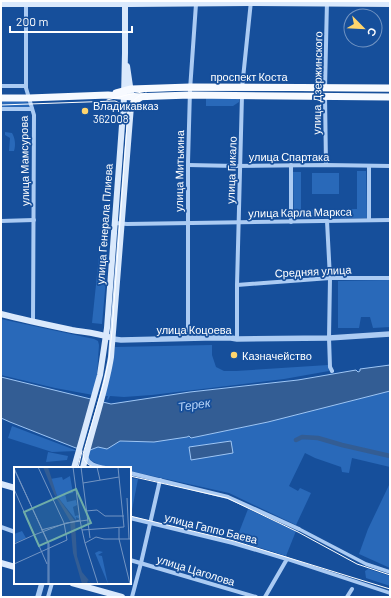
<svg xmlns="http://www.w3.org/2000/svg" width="391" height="598" font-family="Barlow,sans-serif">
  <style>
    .green { fill: #2969b9 }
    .water { fill: #335d94; stroke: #9ec6f5 }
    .pier { fill: #164f9b }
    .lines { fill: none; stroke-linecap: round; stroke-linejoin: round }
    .canal { stroke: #335d94; stroke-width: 4.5 }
    .pedestrian { stroke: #abcbf3; stroke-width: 3.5 }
    .minor { stroke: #abcbf3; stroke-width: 4 }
    .tertiary { stroke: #abcbf3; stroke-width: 5.5 }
    .secondary { stroke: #dae9fc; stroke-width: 6 }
    .primary { stroke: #f7faff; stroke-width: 7 }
    .tram { stroke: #fff; stroke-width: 1 }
    .poi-dot { fill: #ffd56d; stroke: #164f9b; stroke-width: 1.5 }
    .labels { text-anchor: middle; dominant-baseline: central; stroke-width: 3.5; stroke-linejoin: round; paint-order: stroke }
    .street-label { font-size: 11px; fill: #fff; stroke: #164f9b }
    .poi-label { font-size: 11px; fill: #fff; stroke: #164f9b; text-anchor: start }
    .water-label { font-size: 12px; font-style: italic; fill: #b8d5f9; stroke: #164f9b }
    .inset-road { fill: none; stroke: #7395c3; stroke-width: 1 }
    .view { fill: #6fada8; fill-opacity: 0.15; stroke: #6fada8; stroke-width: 2 }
    .inset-edge { fill: none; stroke: #fff; stroke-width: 2 }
  </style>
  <rect width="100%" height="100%" fill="#164f9b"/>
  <g class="green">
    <path d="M206 97H239V102L233 106H206Z"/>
    <path d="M1 101H23L29 103V108L1 107Z"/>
    <path d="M5 132 12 133C15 138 16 145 14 151H9L10 138 5 135Z"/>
    <path d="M357 171H366L367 218H294L293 172H301V210L357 209Z"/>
    <rect x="312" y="173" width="27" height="21"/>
    <path d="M99 256 108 257 102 324 92 323Z"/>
    <path d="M390 280V327L373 328 370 317H361L359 328H338V281Z"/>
    <path d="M1 319 94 339 98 341 99 345 97 375 93 395 55 388 1 375Z"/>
    <path d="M212 345V355L216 367 224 371H236L328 365 329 371 284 379 152 395 124 397 110 396 108 400 107 399 108 396H104L110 377 115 347Z"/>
    <path d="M390 391V467L352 458 349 473 342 472 341 467 315 458 305 453 289 486 298 491 300 488 311 493 296 525 229 493 130 471V468C116 468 99 468 88 458L90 450 98 447 107 449 120 441 142 442 189 436 191 438 268 422Z"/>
    <path d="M12 426 75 450 76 451 52 452 8 438Z"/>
    <path d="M48 452 68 456 67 460 46 462Z"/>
    <path d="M130 478 138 479 131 515H130Z"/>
    <path d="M390 483V568L359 554 368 529Z"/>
    <path d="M248 509 296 531 286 556 236 540Z"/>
    <path d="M368 569 390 576V586L366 578 365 571Z"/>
  </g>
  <g class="water">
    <path d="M390 365V391L268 422 191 438 189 436 187 437 154 442 120 441 107 449 98 447 90 450 76 448 10 422 1 418V377L111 404 190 392 298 380 356 370 358 372 360 371V369Z"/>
    <path d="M231 441 233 453 191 460 189 447Z"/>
  </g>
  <path class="pier" d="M92 397 104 400 89 452 77 450Z"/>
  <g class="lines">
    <path class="canal" d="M296 440 302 437 318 438 342 445 390 456"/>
    <g class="pedestrian">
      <path d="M299 529 366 564 390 572"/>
      <path d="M287 559 390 593"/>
    </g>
    <g class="minor">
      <path d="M26 1V88L34 115 33 322"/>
      <path d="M1 86H26"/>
      <path d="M242 88 251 1"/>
      <path d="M325 89 327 1"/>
      <path d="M325 95 326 165"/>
      <path d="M1 109H32"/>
      <path d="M188 165 236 166 326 165 390 166"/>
      <path d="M369 220V166"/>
      <path d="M1 221 34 220"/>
      <path d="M327 221 330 278 329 338 330 367 332 371"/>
      <path d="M291 222V165"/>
      <path d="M115 223 127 224 390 220"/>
      <path d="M237 285 330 278H390"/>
      <path d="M188 338V162L190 90 196 4"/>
      <path d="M237 339V285L242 95"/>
      <path d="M86 457C89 465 97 466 105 468"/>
      <path d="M130 473 228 497 299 529"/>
      <path d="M130 518 233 543 287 559 265 597"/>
      <path d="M1 527 15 532"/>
      <path d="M130 560 256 597"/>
      <path d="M48 597 52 583"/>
      <path d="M132 597 141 563 160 480"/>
      <path d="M347 597 352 589"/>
    </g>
    <g class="tertiary">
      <path d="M113 339 121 340 205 338H231L237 339 329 338 390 334"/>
      <path d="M38 597 42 583"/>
    </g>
    <g class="secondary">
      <path d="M1 4H131L250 3 390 4"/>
      <path d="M127 66 131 93"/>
      <path d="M1 314C24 320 48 325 72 330 84 332 97 333 109 337"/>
      <path d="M74 468 100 375 107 328 124 98 125 53V1"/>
      <path d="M83 468C91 431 105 395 111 357L131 106"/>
      <path d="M1 484 15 488"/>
      <path d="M1 563 15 567"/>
      <path d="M72 583 122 597"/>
    </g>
    <g class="primary">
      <path d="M116 93 131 89 190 87 390 88"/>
      <path d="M1 98H29L108 95 132 97 190 95 390 97"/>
      <path d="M131 109 134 102 141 97"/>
    </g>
    <g class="tram">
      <path d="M107 100 127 95 147 91 187 90 390 91"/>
      <path d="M1 105 115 101C123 104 126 108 128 116"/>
      <path d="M78 468 82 451"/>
      <path d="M96 468C88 465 84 463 83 454L104 382 109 359 112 331 128 111C131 101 137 96 146 93"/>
      <path d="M130 476 227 498 298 532 357 564 390 575"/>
      <path d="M130 516 234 541 390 589"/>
    </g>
  </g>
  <g class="poi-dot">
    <circle cx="85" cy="111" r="4"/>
    <circle cx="234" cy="355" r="4"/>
  </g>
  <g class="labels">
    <g class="street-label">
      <text x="249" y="76">проспект Коста</text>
      <text transform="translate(317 83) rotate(-89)">улица Дзержинского</text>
      <text x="289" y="156">улица Спартака</text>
      <text transform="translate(24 161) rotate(-91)">улица Мамсурова</text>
      <text transform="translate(231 170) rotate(-88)">улица Гикало</text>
      <text transform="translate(179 171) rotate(-89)">улица Митькина</text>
      <text transform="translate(300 212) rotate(-1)">улица Карла Маркса</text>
      <text transform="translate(104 224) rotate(-86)">улица Генерала Плиева</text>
      <text transform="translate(313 271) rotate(-3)">Средняя улица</text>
      <text x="194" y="329">улица Коцоева</text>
      <text transform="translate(211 528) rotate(14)">улица Гаппо Баева</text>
      <text transform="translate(196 570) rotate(17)">улица Цаголова</text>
    </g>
    <g class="poi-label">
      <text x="93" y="105">Владикавказ<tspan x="93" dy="13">362008</tspan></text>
      <text x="242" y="355">Казначейство</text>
    </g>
    <g class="water-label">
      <text transform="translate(194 404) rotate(-8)">Терек</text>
    </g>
  </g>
  <g transform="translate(14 467)">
    <rect width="117" height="117" fill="#164f9b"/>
    <path d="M56 9 59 26 51 27 53 35 62 33 63 38 59 40 61 49 65 48 66 52 62 50V53L43 29 36 12 48 10 49 13ZM8 64 12 71 0 76V67ZM85 84 89 85 84 88 88 89 94 117 81 86Z" fill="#2969b9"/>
    <path d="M29 0H34L43 29 61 54 63 89 68 105 78 117 74 113 73 117H68L59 86 56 54 40 27Z" fill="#335d94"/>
    <path class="inset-road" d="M24 0 50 56M67 0 76 71M83 0 86 13M0 1 34 76V117M0 2 35 77V117M69 16 105 10M0 22 33 97M113 31 115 72M72 44 83 43 91 49H110M66 53 68 63 110 60 104 0M105 61V72L116 117M27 63 66 53 59 0M68 63 71 76M20 68 52 56 74 53M0 77 20 68M0 97 53 73 50 56M84 117 71 76 82 70 90 72H117"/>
    <path class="view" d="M62 22 77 56 25 79 10 45Z"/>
    <rect width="117" height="117" class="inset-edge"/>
  </g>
  <rect width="391" height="598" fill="none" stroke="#ffffff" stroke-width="4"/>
  <g transform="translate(363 28) rotate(114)"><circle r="19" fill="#164f9b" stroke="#7395c3"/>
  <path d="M0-3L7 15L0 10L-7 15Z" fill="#ffd56d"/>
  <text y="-6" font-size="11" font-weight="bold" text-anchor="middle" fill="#ffffff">С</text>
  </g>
  <path d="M10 26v6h122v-6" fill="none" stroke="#ffffff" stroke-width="2"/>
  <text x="16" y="26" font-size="12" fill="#ffffff" stroke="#164f9b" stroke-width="3" paint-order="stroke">200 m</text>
</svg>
